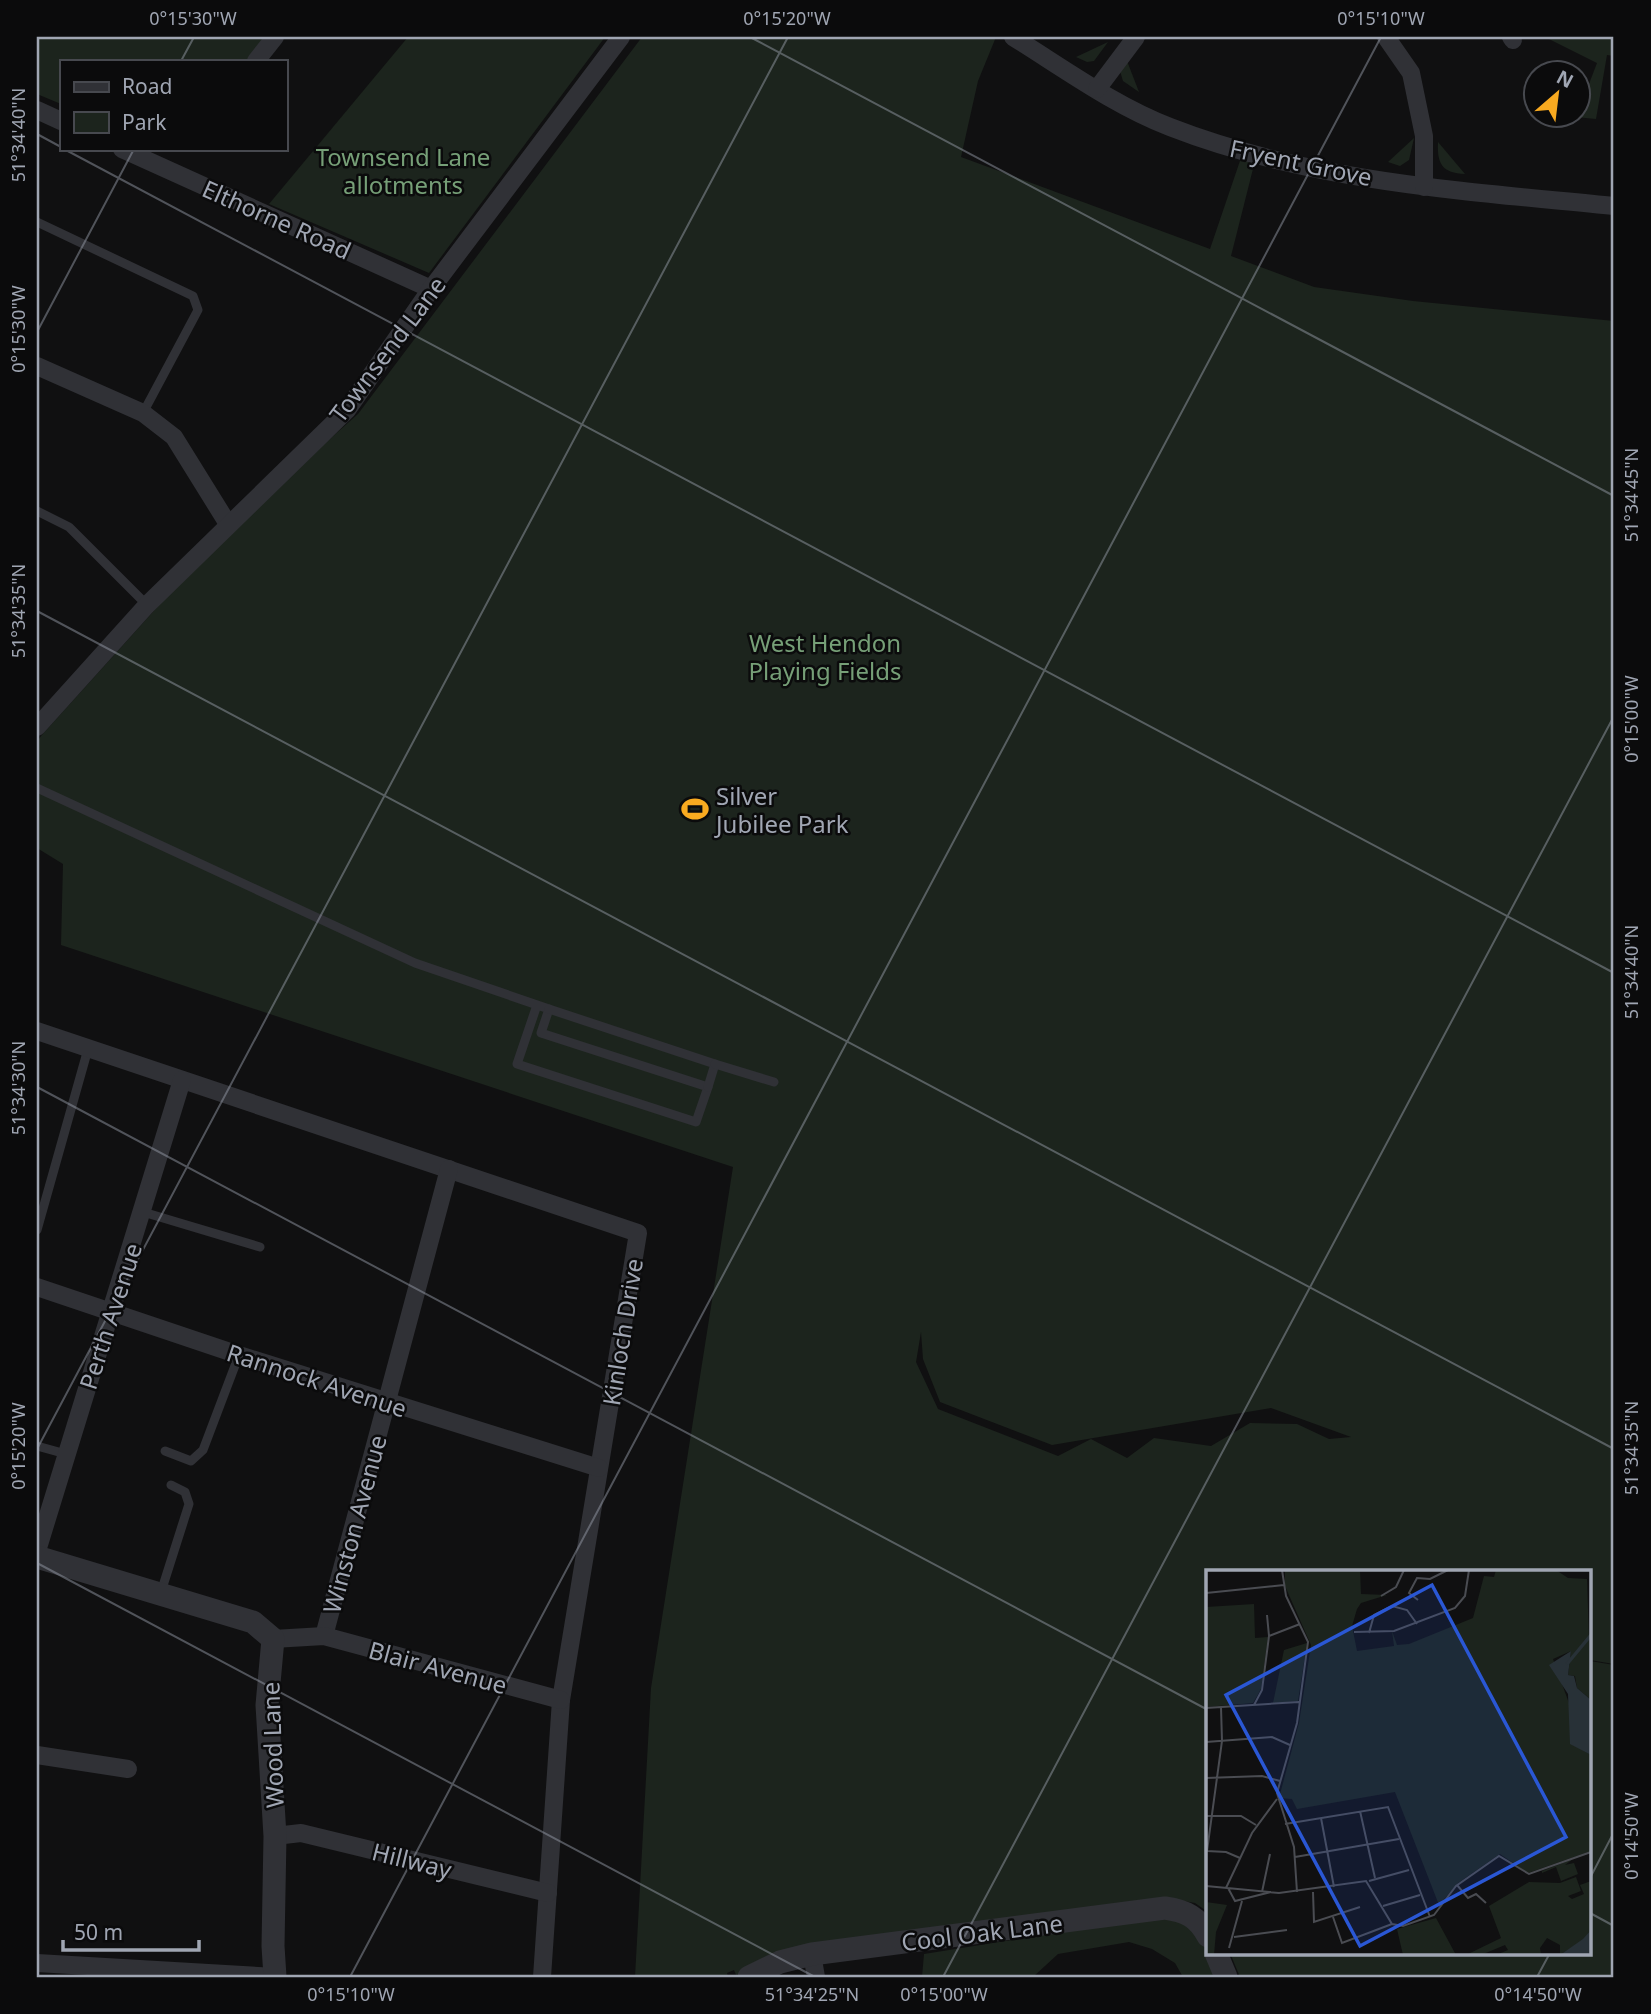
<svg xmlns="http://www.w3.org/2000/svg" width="1651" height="2014" font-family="'Noto Sans',sans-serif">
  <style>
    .green { fill: #1c241d; fill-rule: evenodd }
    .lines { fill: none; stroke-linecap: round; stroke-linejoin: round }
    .service { stroke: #303136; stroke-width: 9 }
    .minor { stroke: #303136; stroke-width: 18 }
    .tertiary { stroke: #303136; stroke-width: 23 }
    .ticks { fill: none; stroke: #a0a6b3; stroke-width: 2; stroke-opacity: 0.45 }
    .labels { text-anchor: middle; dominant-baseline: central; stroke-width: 5; stroke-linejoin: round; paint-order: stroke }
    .park-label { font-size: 24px; fill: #769f77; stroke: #0b0b0c }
    .street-label { font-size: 24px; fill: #a0a6b3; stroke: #0b0b0c }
    .poi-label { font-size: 24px; fill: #a0a6b3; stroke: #0b0b0c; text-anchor: start }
    .inset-river { fill: none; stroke: #283137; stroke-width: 3.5 }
    .inset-road { fill: none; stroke: #4a4c52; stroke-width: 2 }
    .view { fill: #2a57d4; fill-opacity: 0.15; stroke: #2a57d4; stroke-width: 3.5 }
    .inset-edge { fill: none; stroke: #a0a6b3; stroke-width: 3.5 }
    .neatline { fill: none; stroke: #a0a6b3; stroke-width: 2.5 }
    .ticks-label { font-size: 18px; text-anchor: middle; fill: #a0a6b3 }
  </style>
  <rect width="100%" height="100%" fill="#101011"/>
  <g class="green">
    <path d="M37 37H266L247 61H61V104L37 94Z"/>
    <path d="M408 37H605L429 273 269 204Z"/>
    <path d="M642 37H996L978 81 961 157 1210 249 1243 152 1256 157 1231 256 1314 287 1413 301 1614 321V1664L1590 1660V1571H1208V1912L1195 1903 1178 1900 784 1951 736 1975 734 1970 727 1973 728 1977H635L651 1688 733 1167 61 945 63 864 37 848V742L41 736 225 532 358 414ZM921 1332 923 1359 940 1402 1052 1445 1271 1408 1351 1437 1329 1439 1297 1424 1250 1423 1211 1446 1154 1438 1127 1458 1091 1439 1058 1456 938 1409 916 1362Z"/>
    <path d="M1545 37H1614V56L1607 55 1596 119 1565 116H1578V95L1584 97 1597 63Z"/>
    <path d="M1108 42 1094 61 1087 62 1076 57Z"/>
    <path d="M1127 61 1139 92 1123 81 1120 71Z"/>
    <path d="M1414 138 1409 160 1400 166 1388 162Z"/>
    <path d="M1438 142 1465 174C1442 173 1437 164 1438 142Z"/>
    <path d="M1590 1661 1614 1665V1977H1240L1230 1953H1590Z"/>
    <path d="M1161 1916C1197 1920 1207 1947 1220 1977H1183L1175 1963 1152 1949 1129 1942 1058 1954 1033 1977H922L924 1954Z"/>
  </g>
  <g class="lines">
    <g class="service">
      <path d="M37 222 193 296 198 310 143 413"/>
      <path d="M37 511 69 527 147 605"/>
      <path d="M37 788 415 963 549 1009 541 1033 708 1087 696 1122 517 1064 537 1005"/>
      <path d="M549 1009 715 1064 708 1087"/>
      <path d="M715 1064 774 1082"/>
      <path d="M143 1212 260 1247"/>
      <path d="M37 1230 88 1049"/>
      <path d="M37 1446 66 1454"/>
      <path d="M165 1451 191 1461 203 1450 239 1355"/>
      <path d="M161 1592 189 1504 185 1492 171 1485"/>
    </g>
    <g class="minor">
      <path d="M1013 37C1063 68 1115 106 1170 127 1311 182 1465 191 1614 206"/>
      <path d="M1386 37 1411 73 1424 136V187"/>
      <path d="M1511 37 1513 40"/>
      <path d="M256 61 275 37"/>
      <path d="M1097 89 1136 37"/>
      <path d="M37 110 61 121"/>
      <path d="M122 149 431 289"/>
      <path d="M37 366 143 413 174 437 228 524"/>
      <path d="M37 727 147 605 347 410 431 289 621 37"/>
      <path d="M37 1031 638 1233 561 1700 542 1977"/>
      <path d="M37 1287 239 1355 599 1468"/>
      <path d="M37 1551 182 1080"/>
      <path d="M324 1636 449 1169"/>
      <path d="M273 1639 324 1636 561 1700"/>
      <path d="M37 1755 128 1769"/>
      <path d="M275 1836 301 1833 548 1893"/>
      <path d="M812 1954 816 1977"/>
      <path d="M37 1963 275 1977"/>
    </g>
    <g class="tertiary">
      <path d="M37 1557 253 1622 273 1639 267 1705 275 1836 273 1946 275 1977"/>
      <path d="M1216 1953 1226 1977"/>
      <path d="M749 1977 780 1962 812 1954 1165 1908C1186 1911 1198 1917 1208 1936"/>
    </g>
  </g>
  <path class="ticks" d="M750 37 1614 496M181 61 194 37M37 134 61 147M64 149 1614 973M37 332 134 149M37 611 1614 1449M37 1087 1208 1710M37 1449 788 37M37 1563 815 1977M1590 1878 1614 1832M1590 1913 1614 1926M350 1977 1381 37M943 1977 1614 716M1537 1977 1550 1953"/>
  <defs>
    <symbol id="stadium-bare" viewBox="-9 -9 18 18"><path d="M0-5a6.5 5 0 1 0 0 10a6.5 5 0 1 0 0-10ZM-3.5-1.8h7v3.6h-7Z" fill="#f9aa20" stroke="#0b0b0c" stroke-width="2.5" paint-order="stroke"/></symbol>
  </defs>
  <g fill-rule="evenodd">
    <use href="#stadium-bare" x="676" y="790" width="38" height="38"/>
  </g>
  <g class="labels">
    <g class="park-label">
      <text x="403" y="156">Townsend Lane<tspan x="403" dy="28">allotments</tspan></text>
      <text x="825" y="642">West Hendon<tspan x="825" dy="28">Playing Fields</tspan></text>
    </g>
    <g class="street-label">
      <text transform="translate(1301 162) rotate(12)">Fryent Grove</text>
      <text transform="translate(277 219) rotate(24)">Elthorne Road</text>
      <text transform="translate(387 349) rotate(-53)">Townsend Lane</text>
      <text transform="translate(110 1316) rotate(-72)">Perth Avenue</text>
      <text transform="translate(622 1332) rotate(-81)">Kinloch Drive</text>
      <text transform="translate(317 1380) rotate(18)">Rannock Avenue</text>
      <text transform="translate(354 1524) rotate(-75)">Winston Avenue</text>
      <text transform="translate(438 1667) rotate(15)">Blair Avenue</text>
      <text transform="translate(272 1745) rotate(-92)">Wood Lane</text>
      <text transform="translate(412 1860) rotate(14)">Hillway</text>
      <text transform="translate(982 1932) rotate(-7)">Cool Oak Lane</text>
    </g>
    <g class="poi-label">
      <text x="716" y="795">Silver<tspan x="716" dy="28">Jubilee Park</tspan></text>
    </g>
  </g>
  <g transform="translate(1206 1570)">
    <rect width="385" height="385" fill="#101011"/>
    <path d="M79 0H154L155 24 181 25 155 33 151 39 146 56 151 81 188 76 186 61 191 75 203 74 267 48 278 6 288 7 290 0H350L362 8 381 9 385 130 371 118 369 106 362 105 365 81 347 89 364 136V173L385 185V281L322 303 294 284 252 313 233 335 189 222 91 239 86 229 73 228 93 153 105 75 79 16ZM48 34 49 68 62 67 55 119 47 133 0 137V37ZM101 73 92 131 67 133 78 80ZM367 289 359 295 368 293 372 304 355 311 350 297 336 303V301ZM370 307 375 321 362 326 366 329 378 324 374 315 385 311V360L377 370 354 385V375L341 368 334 378 335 385H290L302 380 299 375 275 385H260L295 368 283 336 323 312 354 313ZM0 332 21 335 10 362 8 385H0ZM230 348 250 385H197L191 359Z" fill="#1c241d"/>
    <path d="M365 81 362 105 368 106 371 118 385 130V185L364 174 362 124 343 95ZM385 360V385H354L377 369Z" fill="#283137"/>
    <path class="inset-river" d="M361 94 385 65"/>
    <path class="inset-road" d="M76 0 80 26 102 72 91 153 71 223 88 277 91 322M0 23 78 15M175 26 190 17 198 0M212 30 203 23 211 8 224 9 242 0M61 45 63 66M148 62 188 61 249 38 259 26 263 0M163 63 168 45 186 36 201 40 211 54M48 135 56 120 63 66 94 54M0 138 93 132M0 172 66 167 84 175M0 208 56 206 74 211M154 241 169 308M1 246H35L50 255M115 248 128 317M79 254 182 237 224 347M1 281 16 171 15 137M1 281 20 282 34 288M89 287 193 269M163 311 203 300M251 315 262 328 270 324 280 333M0 316 73 323 160 311 186 354 197 356 228 345 250 316 293 286 323 304 385 282M20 318 46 263 71 229M22 318 29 331 65 322M56 322 64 284M107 322 108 352 154 337M177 336 214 325M127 347 136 373 186 354M28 367 81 360M23 378 36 331"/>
    <path class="view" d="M226 15 360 267 154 376 20 125Z"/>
    <rect width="385" height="385" class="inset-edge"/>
  </g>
  <rect width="1651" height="2014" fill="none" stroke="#0b0b0c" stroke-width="77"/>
  <rect x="60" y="60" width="228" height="91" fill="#0b0b0c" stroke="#47494f" stroke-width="2"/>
  <rect x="74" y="82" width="35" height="10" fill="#303136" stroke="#47494f" stroke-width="2"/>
  <text x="122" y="94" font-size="21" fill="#a0a6b3">Road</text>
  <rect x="74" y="112" width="35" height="21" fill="#1c241d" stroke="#47494f" stroke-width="2"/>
  <text x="122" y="130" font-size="21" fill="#a0a6b3">Park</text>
  <g transform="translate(1557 94) rotate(28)"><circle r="33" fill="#0b0b0c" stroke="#47494f" stroke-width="2"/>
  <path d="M0-5L12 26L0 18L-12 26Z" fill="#f9aa20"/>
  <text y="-10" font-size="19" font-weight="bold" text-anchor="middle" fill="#a0a6b3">N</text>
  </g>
  <path d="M63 1940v10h136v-10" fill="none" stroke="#a0a6b3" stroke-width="3.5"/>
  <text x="74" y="1940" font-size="21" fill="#a0a6b3" stroke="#0b0b0c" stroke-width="5" paint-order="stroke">50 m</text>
  <rect x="38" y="38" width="1574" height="1938" class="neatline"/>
  <g class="ticks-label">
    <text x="193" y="25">0°15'30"W</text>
    <text x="787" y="25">0°15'20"W</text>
    <text x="1381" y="25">0°15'10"W</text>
    <text transform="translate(19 135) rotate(-90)" y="6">51°34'40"N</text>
    <text transform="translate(19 329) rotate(-90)" y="6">0°15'30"W</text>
    <text transform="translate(1632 495) rotate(-90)" y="6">51°34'45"N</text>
    <text transform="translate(19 611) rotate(-90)" y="6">51°34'35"N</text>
    <text transform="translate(1632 719) rotate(-90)" y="6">0°15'00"W</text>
    <text transform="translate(1632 972) rotate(-90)" y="6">51°34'40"N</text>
    <text transform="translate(19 1088) rotate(-90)" y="6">51°34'30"N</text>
    <text transform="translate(19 1446) rotate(-90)" y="6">0°15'20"W</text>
    <text transform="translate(1632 1448) rotate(-90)" y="6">51°34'35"N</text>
    <text transform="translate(1632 1836) rotate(-90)" y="6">0°14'50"W</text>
    <text x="351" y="2001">0°15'10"W</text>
    <text x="812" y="2001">51°34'25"N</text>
    <text x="944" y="2001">0°15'00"W</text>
    <text x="1538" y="2001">0°14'50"W</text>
  </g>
</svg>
